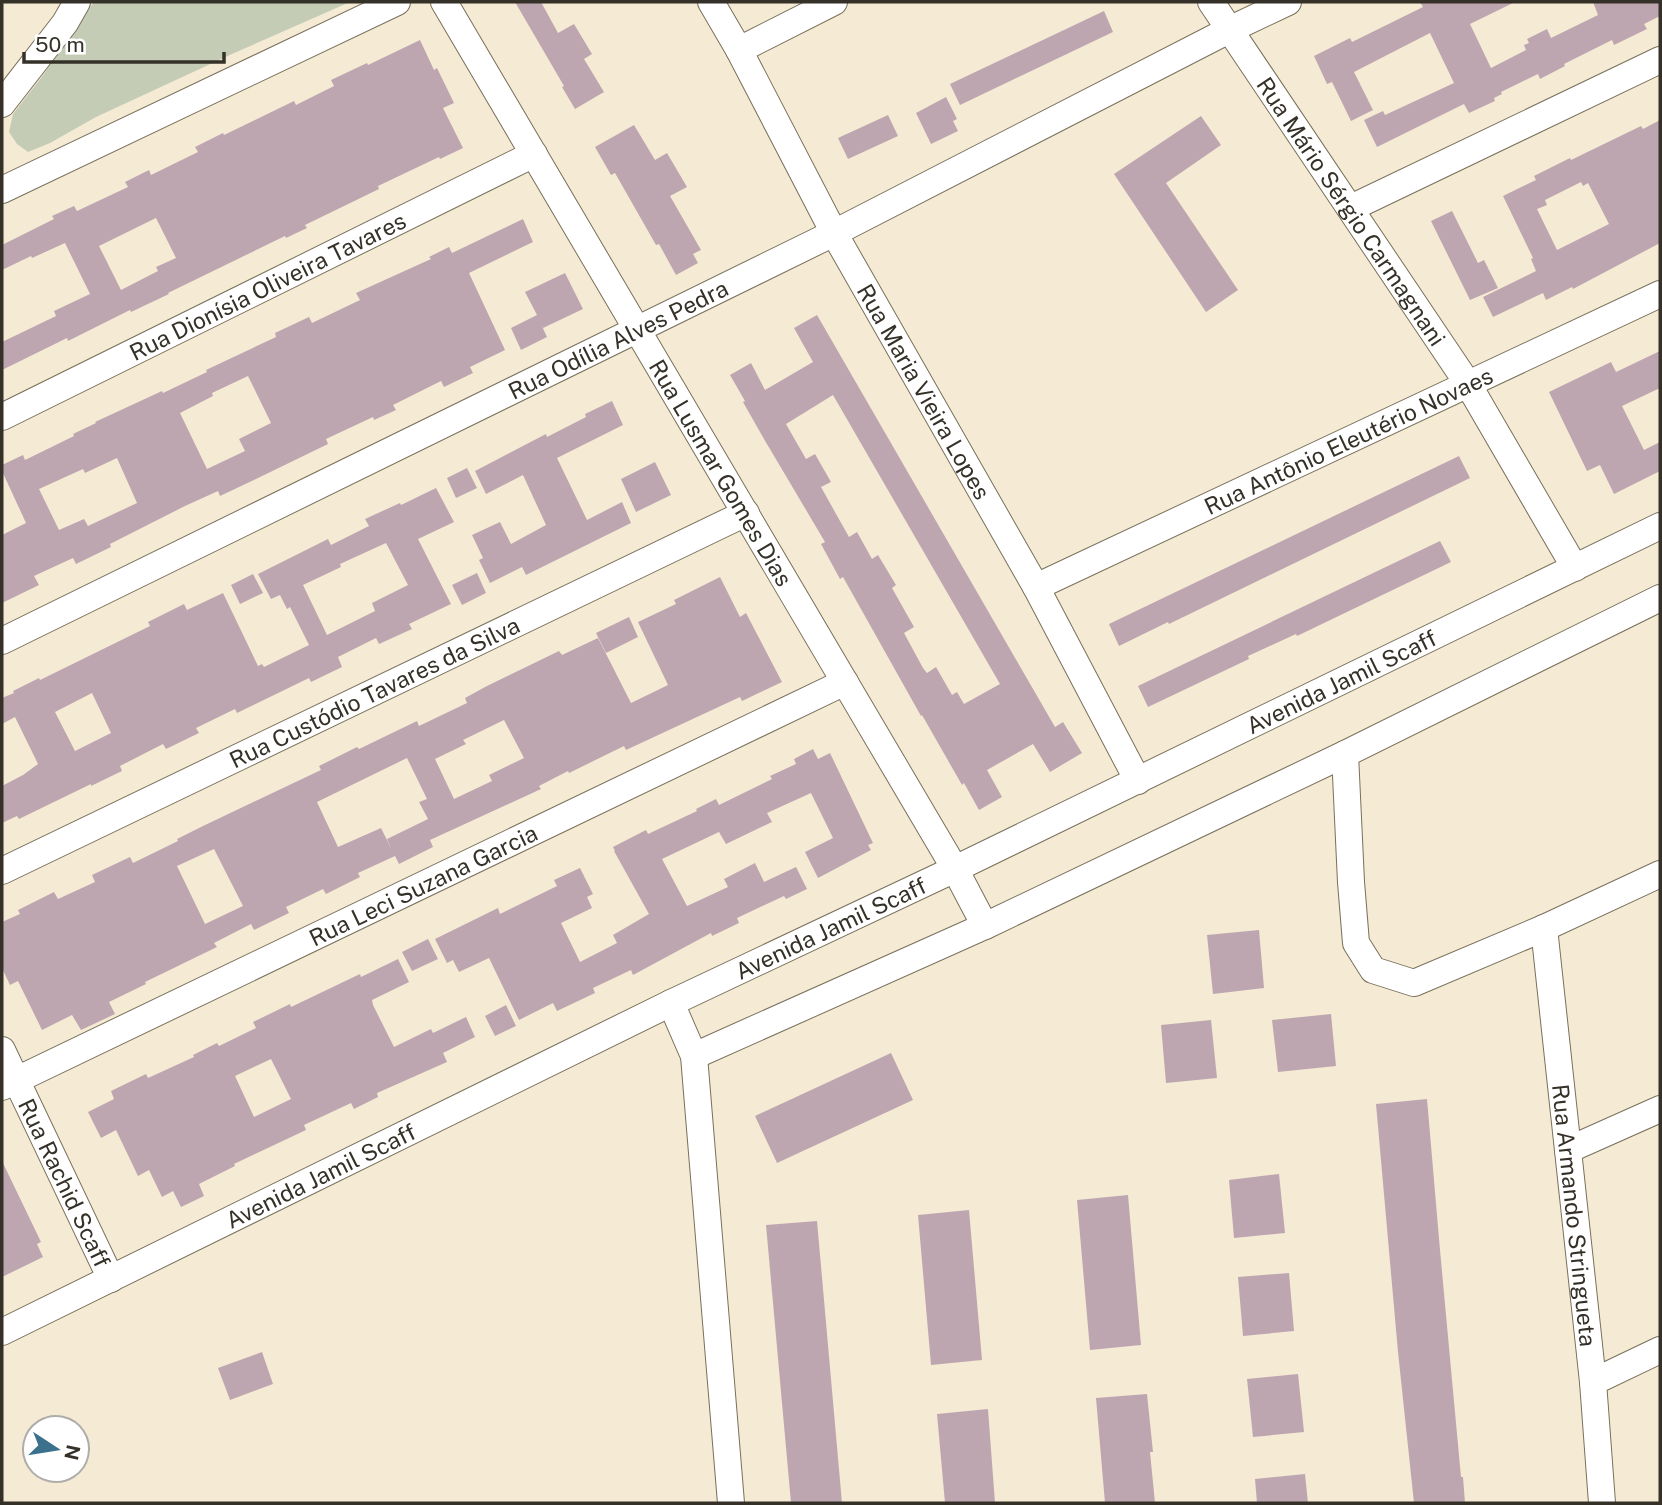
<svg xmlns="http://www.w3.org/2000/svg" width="1662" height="1505" font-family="'Public Sans',sans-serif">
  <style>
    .green { fill: #c5ccb6 }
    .building { fill: #bea6b1; fill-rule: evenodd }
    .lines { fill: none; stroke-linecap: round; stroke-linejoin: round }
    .minor-casing { stroke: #79705c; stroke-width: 28 }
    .minor { stroke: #fff; stroke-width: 26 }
    .labels { text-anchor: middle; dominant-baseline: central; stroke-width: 5; stroke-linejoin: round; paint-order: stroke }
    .street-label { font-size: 23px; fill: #353129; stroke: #fff }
  </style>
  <rect width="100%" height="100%" fill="#f5ead4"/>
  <path class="green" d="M94 2H350L232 54 96 117 50 143 28 152 17 144 9 132 13 114 41 78Z"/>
  <g class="building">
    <path d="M515 2H541L558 33 574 24 592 54 584 59 604 92 575 109 562 87 564 86Z"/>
    <path d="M1420 2H1515L1470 24 1491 68 1526 50 1524 45 1529 43 1527 39 1547 29 1551 38 1598 15 1593 2H1660V16L1644 24 1647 29 1614 45 1612 40 1564 64 1565 66 1540 79 1538 74 1501 92 1502 94 1494 98 1495 101 1469 113 1464 104 1377 147 1364 120 1383 111 1385 115 1454 83 1430 33 1354 72 1373 110 1351 121 1332 82 1327 84 1314 56 1350 38 1352 42 1423 7Z"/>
    <path d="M1104 11 1113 32 960 105 950 84Z"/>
    <path d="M420 40 434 70 437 68 454 103 443 108 463 148 440 159 439 157 378 186 379 189 305 225 307 228 286 238 285 236 168 293 169 294 131 312 130 310 68 341 67 338 2 370V342L56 316 54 311 90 294 65 243 32 258 31 256 2 270V245L54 219 52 216 74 206 77 211 128 187 125 182 149 170 151 175 198 152 195 147 223 133 224 135 294 101 296 105 334 86 331 80 367 63 368 65ZM156 218 176 258 156 267 158 271 121 290 99 246Z"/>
    <path d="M946 97 957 119 953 121 958 131 931 144 916 113Z"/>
    <path d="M888 115 898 136 848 159 838 138Z"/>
    <path d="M1201 116 1221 145 1166 183 1238 290 1206 312 1114 174Z"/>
    <path d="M1660 120V243L1573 289 1572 287 1546 300 1543 293 1493 317 1483 297 1536 271 1531 259 1533 258 1503 196 1536 180 1534 176 1570 158 1571 160 1641 126 1643 129ZM1581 182 1583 186 1588 183 1609 224 1557 250 1537 209 1547 205 1545 200Z"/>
    <path d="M634 125 655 160 667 153 687 187 670 196 701 250 693 254 698 263 676 275 659 244 656 245 615 173 611 175 595 147Z"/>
    <path d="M1452 211 1478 263 1484 260 1498 288 1470 300 1431 221Z"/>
    <path d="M523 219 533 242 469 273 505 350 470 367 473 373 444 387 441 381 393 405 396 410 374 420 373 417 326 439 328 444 258 478 220 496 218 491 185 506 110 544 111 547 76 564 73 558 34 576 39 585 2 603V535L26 523 2 471V465L23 455 25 460 74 436 73 434 96 423 95 422 162 391 163 393 207 372 206 370 276 337 275 333 309 317 312 323 360 300 356 293 431 259 429 257 449 247 452 253ZM248 376 271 423 239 439 245 451 207 469 180 413 213 396 212 393ZM117 458 137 503 88 526 84 519 59 530 39 489 83 469 85 473Z"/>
    <path d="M565 273 583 309 543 328 540 322 547 337 521 350 511 328 537 315 525 292Z"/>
    <path d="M817 315 1055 727 1063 722 1082 753 1050 772 1033 744 987 770 1002 797 979 810 964 783 962 785 922 715 921 716 843 577 840 579 821 544 825 542 764 439 743 402 745 401 730 375 751 363 765 390 813 362 794 328ZM833 395 1000 684 964 704 957 692 952 695 936 667 927 673 923 668 904 633 914 627 892 588 896 585 878 555 872 559 857 532 849 537 821 487 831 482 815 454 806 459 786 424Z"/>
    <path d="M1660 351V388L1622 406 1644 450 1660 442V471L1614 494 1600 465 1587 471 1549 392 1611 362 1616 372Z"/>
    <path d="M612 401 623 425 557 458 587 520 622 502 631 523 526 575 522 567 490 583 479 560 483 558 472 535 500 522 511 544 546 525 523 475 486 494 475 471 546 434 547 437 586 417 585 414Z"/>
    <path d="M1459 456 1470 478 1169 624 1168 622 1119 646 1109 624Z"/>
    <path d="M655 462 671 495 636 512 621 479Z"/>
    <path d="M467 468 477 488 456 498 447 478Z"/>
    <path d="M436 488 454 522 418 539 451 604 409 624 412 629 379 644 376 638 338 657 342 667 311 682 309 678 237 713 235 709 196 728 199 733 166 749 163 744 120 766 122 771 91 786V784L19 819 17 816 2 823V786L23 775 38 764 15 717 2 724V698L14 693 13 691 39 678 40 680 150 626 148 622 184 604 187 610 223 593 258 666 262 664 264 667 309 645 290 607 287 609 280 595 271 599 258 574 328 539 331 545 369 526 365 519 400 503 401 505ZM386 543 408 585 372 603 375 611 327 635 303 585 341 567 340 564ZM92 693 111 733 75 751 55 712Z"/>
    <path d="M1440 541 1451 562 1297 636 1296 634 1248 656 1249 659 1148 707 1138 686Z"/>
    <path d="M477 573 486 593 462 605 452 585Z"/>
    <path d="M253 574 263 593 240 604 231 585Z"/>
    <path d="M720 577 740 617 746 613 782 682 742 701 740 697 626 750 624 746 569 773 568 771 539 786 541 789 430 840 433 847 399 864 395 856 358 873 360 877 326 894 323 889 286 907 289 913 254 930 251 924 214 943 217 947 145 982 146 984 109 1002 115 1014 81 1030 72 1015 42 1030 18 981 10 985 2 968V922L20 914 18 910 54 892 58 899 95 882 92 875 130 857 133 863 178 841 177 839 203 826 321 770 319 766 357 747 359 749 417 721 419 726 467 703 465 698 487 686 559 651 562 655 598 638 631 703 668 685 638 622 676 604 674 600ZM504 720 524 758 489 775 492 781 454 799 435 759 466 744 463 740ZM407 758 427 799 419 802 428 819 387 839 392 850 381 828 338 847 317 802ZM214 849 243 906 205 924 177 866Z"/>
    <path d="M629 617 638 637 606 653 596 633Z"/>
    <path d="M813 749 818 759 830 753 873 843 868 845 871 850 818 878 805 852 833 838 811 793 767 813 772 822 726 844 719 832 662 859 687 906 728 887 724 879 755 863 764 882 796 867 807 889 786 899 784 896 737 918 739 923 712 936 711 933 633 975 631 970 593 988 595 993 557 1011 553 1003 519 1020 489 958 459 972 453 960 447 963 435 939 498 908 500 914 557 886 554 880 580 868 593 894 587 897 592 908 561 923 580 962 617 943 613 935 649 914 614 851H615L613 847 646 830 648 834 697 811 696 809 716 799 719 805 772 779 770 776 796 764 794 759Z"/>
    <path d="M1259 930 1264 988 1213 994 1207 935Z"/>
    <path d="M428 939 438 959 412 971 402 952Z"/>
    <path d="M398 959 409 982 372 1000 373 1005 394 1047 431 1029 433 1033 466 1017 475 1037 443 1053 447 1062 377 1093 378 1097 354 1109 351 1103 304 1125 306 1130 234 1164 235 1166 199 1184 204 1196 181 1207 173 1191 162 1197 149 1170 138 1176 116 1130 101 1138 88 1112 114 1099 111 1091 146 1074 148 1078 194 1057 193 1055 217 1043 219 1046 256 1028 253 1022 290 1004 291 1007 360 974 361 977ZM271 1059 291 1099 254 1117 235 1076Z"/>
    <path d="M506 1005 516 1026 495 1036 485 1016Z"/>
    <path d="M1331 1014 1336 1066 1278 1072 1272 1020Z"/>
    <path d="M1211 1020 1217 1078 1166 1083 1161 1025Z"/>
    <path d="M891 1053 913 1100 777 1163 755 1116Z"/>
    <path d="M1427 1099 1440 1250 1461 1477H1463L1465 1503H1414L1398 1352 1376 1104Z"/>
    <path d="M2 1161 41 1242 37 1244 43 1257 2 1277Z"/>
    <path d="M1279 1174 1285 1233 1234 1238 1229 1180Z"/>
    <path d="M1128 1195 1141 1345 1090 1350 1077 1200Z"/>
    <path d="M969 1210 982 1360 931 1365 918 1215Z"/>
    <path d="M817 1221 842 1503H791L766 1225Z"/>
    <path d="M1289 1273 1294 1331 1243 1336 1238 1277Z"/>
    <path d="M262 1352 273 1384 230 1400 218 1368Z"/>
    <path d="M1298 1374 1304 1432 1253 1437 1247 1379Z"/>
    <path d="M1147 1394 1153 1452H1150L1155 1503H1105L1096 1398Z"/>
    <path d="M988 1409 995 1503H945L937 1414Z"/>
    <path d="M1305 1474 1308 1503H1257L1255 1479Z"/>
  </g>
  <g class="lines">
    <defs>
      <g id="minor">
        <path id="s1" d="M444 2 955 869 985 926"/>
        <path id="s2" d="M711 2 739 50 834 233 1036 587 1138 781"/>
        <path id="s3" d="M1211 2 1468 384 1575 568"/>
        <path d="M739 50 834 2"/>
        <path d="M2 104 65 23 77 2"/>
        <path d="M2 190 397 2"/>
        <path d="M1351 208 1660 60"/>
        <path id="s4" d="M2 417 534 154"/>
        <path id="s5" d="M1036 587 1660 294"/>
        <path id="s6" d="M2 641 834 233 1229 30 1288 2"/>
        <path d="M1345 754 1351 882 1356 943 1373 970 1414 983 1544 928 1660 874"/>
        <path id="s7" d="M2 871 746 513"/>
        <path id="s8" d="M1544 928 1593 1382 1602 1503"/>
        <path d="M671 1003 694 1056 731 1503"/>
        <path id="s9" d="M2 1050 111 1279"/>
        <path d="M694 1056 985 926 1345 754 1660 598"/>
        <path id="s10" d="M2 1087 845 682"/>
        <path d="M1568 1150 1660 1109"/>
        <path id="s11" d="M2 1332 671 1003 955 869 1660 526"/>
        <path d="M1593 1382 1660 1350"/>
      </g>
    </defs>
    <use href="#minor" class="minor-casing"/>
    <use href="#minor" class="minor"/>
  </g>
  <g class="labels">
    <g class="street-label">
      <text stroke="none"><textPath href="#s3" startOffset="252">Rua Mário Sérgio Carmagnani</textPath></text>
      <text stroke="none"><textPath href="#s4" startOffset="296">Rua Dionísia Oliveira Tavares</textPath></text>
      <text stroke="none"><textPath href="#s6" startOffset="686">Rua Odília Alves Pedra</textPath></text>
      <text stroke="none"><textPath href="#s2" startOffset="444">Rua Maria Vieira Lopes</textPath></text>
      <text stroke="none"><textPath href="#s5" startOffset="345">Rua Antônio Eleutério Novaes</textPath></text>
      <text stroke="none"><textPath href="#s1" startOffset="546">Rua Lusmar Gomes Dias</textPath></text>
      <text stroke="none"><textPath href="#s11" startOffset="1489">Avenida Jamil Scaff</textPath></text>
      <text stroke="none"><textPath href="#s7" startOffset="413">Rua Custódio Tavares da Silva</textPath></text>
      <text stroke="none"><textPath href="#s10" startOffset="467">Rua Leci Suzana Garcia</textPath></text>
      <text stroke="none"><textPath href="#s11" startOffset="922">Avenida Jamil Scaff</textPath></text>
      <text stroke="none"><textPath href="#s11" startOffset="355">Avenida Jamil Scaff</textPath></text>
      <text stroke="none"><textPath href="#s9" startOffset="147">Rua Rachid Scaff</textPath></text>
      <text stroke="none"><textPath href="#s8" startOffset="289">Rua Armando Stringueta</textPath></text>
    </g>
  </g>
  <rect width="1662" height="1505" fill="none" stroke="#353129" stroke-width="7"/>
  <g transform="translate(56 1449) rotate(102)"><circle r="33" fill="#ffffff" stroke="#aeada9" stroke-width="2"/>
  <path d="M0-5L12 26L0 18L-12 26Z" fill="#3b718c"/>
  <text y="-10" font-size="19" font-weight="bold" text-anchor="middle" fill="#353129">N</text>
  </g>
  <path d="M24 52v10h200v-10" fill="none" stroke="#353129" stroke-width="3.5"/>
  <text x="35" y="52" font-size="21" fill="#353129" stroke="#ffffff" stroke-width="5" paint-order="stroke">50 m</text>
</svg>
